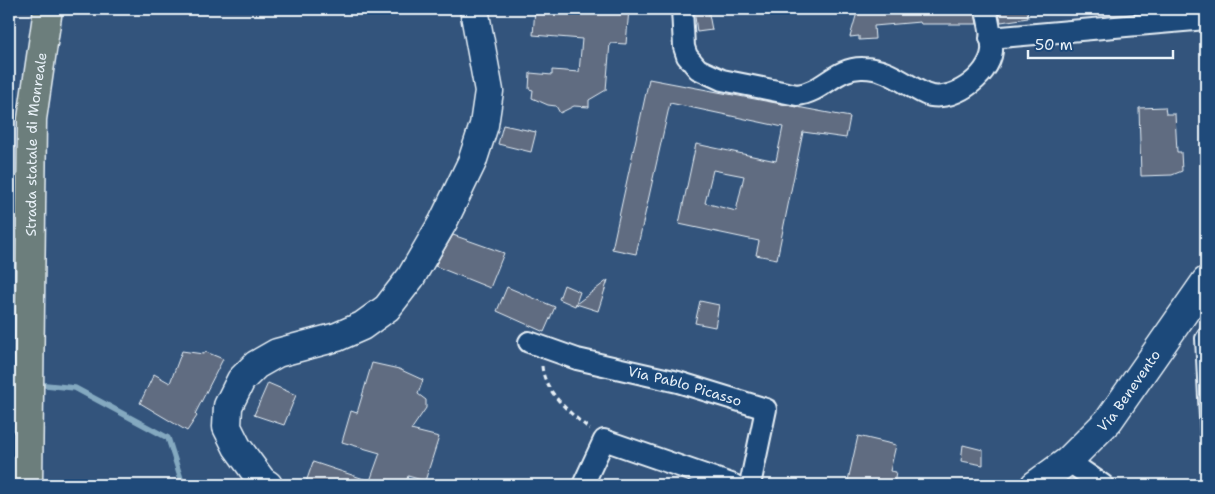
<svg xmlns="http://www.w3.org/2000/svg" width="1215" height="494" font-family="'Shantell Sans',sans-serif">
  <style>
    .lines { fill: none; stroke-linecap: round; stroke-linejoin: round }
    .stream { stroke: #84a9c0; stroke-width: 5.5 }
    .building { fill: #616c81; stroke: #e8f1f8; fill-rule: evenodd }
    .lane-casing { stroke: #e8f1f8; stroke-width: 14 }
    .street-casing { stroke: #e8f1f8; stroke-width: 24 }
    .secondary-casing { stroke: #e8f1f8; stroke-width: 31 }
    .primary-casing { stroke: #e8f1f8; stroke-width: 31 }
    .path { stroke: #e8f1f8; stroke-width: 3; stroke-dasharray: 5 4; stroke-linecap: butt }
    .lane { stroke: #1f4a7a; stroke-width: 10 }
    .street { stroke: #1f4a7a; stroke-width: 20 }
    .secondary { stroke: #1f4a7a; stroke-width: 28 }
    .primary { stroke: #6c7e7c; stroke-width: 28 }
    .labels { text-anchor: middle; dominant-baseline: central; stroke-width: 5; stroke-linejoin: round; paint-order: stroke }
    .street-label { font-size: 14px; fill: #e8f1f8; stroke: #1f4a7a }
  </style>
  <rect width="100%" height="100%" fill="#33547c"/>
  <filter id="ink" filterUnits="userSpaceOnUse"><feTurbulence type="fractalNoise" baseFrequency=".02" numOctaves="2"/><feDisplacementMap in="SourceGraphic" scale="10" xChannelSelector="R" yChannelSelector="G"/><feConvolveMatrix kernelMatrix="1 2 1 2 8 2 1 2 1" color-interpolation-filters="sRGB"/></filter>
  <g filter="url(#ink)">
    <g class="lines">
      <g class="stream">
        <path d="M9 382 22 383"/>
        <path d="M36 384 75 388 168 438 183 485"/>
      </g>
    </g>
    <g class="building">
      <path d="M535 9H629L626 44 610 43 606 90 589 100V107L574 106 560 113 556 106 548 105 532 98 533 90 529 89 530 73 552 75V70L579 72 582 39 533 35Z"/>
      <path d="M694 9H708L712 30 697 32Z"/>
      <path d="M858 9H974L977 24H921L920 22 874 26 875 39 859 40V36L850 37Z"/>
      <path d="M998 9H1027L1028 18 1001 22Z"/>
      <path d="M649 79 850 117 846 138 803 132 777 259 756 255 759 241 679 224 696 144 776 161 783 127 670 103 636 254 612 249ZM713 170 744 176 736 211 705 203Z"/>
      <path d="M1165 107 1166 114H1175L1177 152H1181L1182 171 1172 175 1141 176 1139 108Z"/>
      <path d="M503 125 536 132 531 152 498 144Z"/>
      <path d="M453 235 504 253 490 288 435 266Z"/>
      <path d="M608 280 598 311 576 304Z"/>
      <path d="M564 285 580 292 575 306 559 299Z"/>
      <path d="M507 287 555 307 544 332 497 311Z"/>
      <path d="M700 301 719 305 715 327 695 323Z"/>
      <path d="M182 351 203 354 206 352 223 359 195 414 197 416 187 431 140 403 154 374 170 383Z"/>
      <path d="M372 363 399 369 423 380 418 394 426 400V408L411 430 439 437 425 481 408 476 405 485H305L313 462 370 481 380 453 342 442 351 411 357 413Z"/>
      <path d="M268 383 296 395 284 425 254 415Z"/>
      <path d="M858 436 896 445 890 471 896 472 894 485H847Z"/>
      <path d="M963 445 983 450V465L961 461Z"/>
    </g>
    <g class="lines">
      <defs>
        <path id="lane" d="M1206 330 1201 338 1206 438"/>
        <g id="street">
          <path d="M682 9 684 47 687 56 698 69 722 80 797 95C822 93 836 67 863 68 888 68 904 84 925 94 950 105 989 77 992 51 993 40 988 20 986 9"/>
          <path d="M990 38 1206 19"/>
          <path id="s1" d="M529 342 577 359 678 382 766 409 750 485"/>
          <path d="M1068 461 1103 485"/>
          <path d="M583 485 604 440 734 485"/>
        </g>
        <g id="secondary">
          <path d="M268 485 262 481 237 447 227 427 228 406 241 380 256 365 277 353 337 337 362 326 387 308 411 277 443 222 472 162 484 125 489 91 474 9"/>
          <path id="s2" d="M1035 485 1068 461 1109 420 1206 281"/>
        </g>
        <g id="primary">
          <path id="s3" d="M28 485 32 119 48 9"/>
        </g>
      </defs>
      <use href="#lane" class="lane-casing"/>
      <use href="#street" class="street-casing"/>
      <use href="#secondary" class="secondary-casing"/>
      <use href="#primary" class="primary-casing"/>
      <path class="path" d="M542 366C544 392 571 414 590 429"/>
      <use href="#lane" class="lane"/>
      <use href="#street" class="street"/>
      <use href="#secondary" class="secondary"/>
      <use href="#primary" class="primary"/>
    </g>
  </g>
  <g class="labels">
    <g class="street-label">
      <text stroke="none"><textPath href="#s3" startOffset="341">Strada statale di Monreale</textPath></text>
      <text stroke="none"><textPath href="#s1" startOffset="162">Via Pablo Picasso</textPath></text>
      <text stroke="none"><textPath href="#s2" startOffset="134">Via Benevento</textPath></text>
    </g>
  </g>
  <rect width="1215" height="494" fill="none" stroke="#1f4a7a" stroke-width="30"/>
  <rect x="15" y="15" width="1185" height="464" fill="none" stroke="#e8f1f8" stroke-width="2" filter="url(#ink)"/>
  <path d="M1028 50v8h145v-8" fill="none" stroke="#e8f1f8" stroke-width="2.5"/>
  <text x="1035" y="50" font-size="15" fill="#e8f1f8" stroke="#1f4a7a" stroke-width="4" paint-order="stroke">50 m</text>
</svg>
